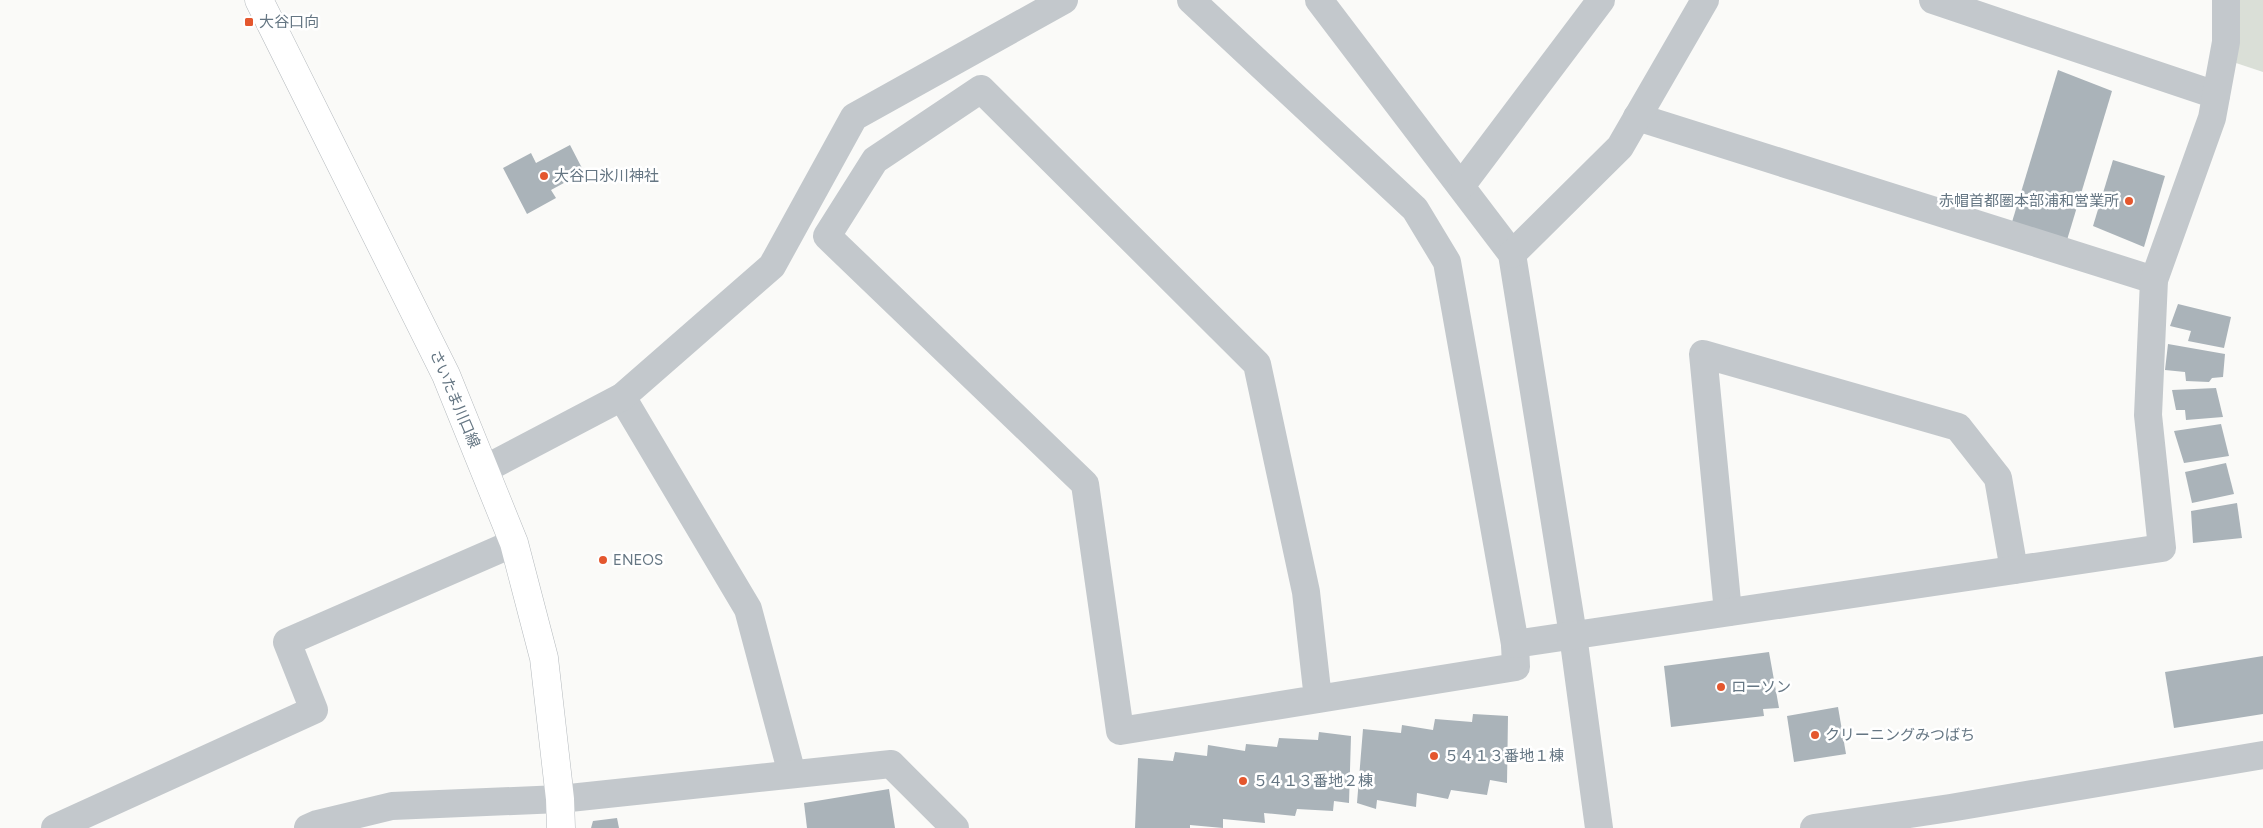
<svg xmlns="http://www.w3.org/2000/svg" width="2263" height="828" font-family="Figtree,'Noto Sans JP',sans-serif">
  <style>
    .green { fill: #dadfd7 }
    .building { fill: #aab3b9 }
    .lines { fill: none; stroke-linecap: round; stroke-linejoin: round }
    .major-casing { stroke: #b5babe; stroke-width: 29 }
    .minor { stroke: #c3c8cc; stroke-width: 28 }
    .major { stroke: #fff; stroke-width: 28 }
    .poi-dot { fill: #e4572e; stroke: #fff; stroke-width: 2 }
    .labels { text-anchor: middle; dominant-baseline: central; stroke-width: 5; stroke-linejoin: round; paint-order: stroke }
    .poi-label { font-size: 15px; fill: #657683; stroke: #fff; text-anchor: start }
    .street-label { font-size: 15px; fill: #657683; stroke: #fff }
  </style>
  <rect width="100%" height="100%" fill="#fafaf8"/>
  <path class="green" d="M2240 0H2263V72L2236 63Z"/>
  <g class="building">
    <path d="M2058 70 2112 91 2067 240 2012 222Z"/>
    <path d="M570 145 584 172 551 190 556 198 527 214 503 168 531 153 536 163Z"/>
    <path d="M2113 160 2165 176 2144 247 2093 226Z"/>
    <path d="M2178 304 2231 317 2224 348 2188 341 2191 331 2170 326Z"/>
    <path d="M2168 344 2225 354 2223 377 2212 378 2209 382 2186 381 2185 372 2165 370Z"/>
    <path d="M2216 388 2223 417 2186 420 2185 410H2176L2172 390Z"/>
    <path d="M2221 424 2229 456 2184 463 2174 431Z"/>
    <path d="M2226 463 2234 494 2192 503 2185 472Z"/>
    <path d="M2237 503 2242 538 2193 543 2191 511Z"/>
    <path d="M1769 652 1779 708 1763 709 1764 716 1671 727 1664 666Z"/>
    <path d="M2263 656V714L2174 728 2165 672Z"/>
    <path d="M1838 707 1846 754 1794 762 1787 716Z"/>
    <path d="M1473 714 1508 716 1507 783 1490 780 1487 795 1451 790 1448 799 1417 793 1416 807 1377 800 1376 809 1357 803 1363 729 1401 733 1402 725 1433 730 1435 719 1472 722Z"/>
    <path d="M1319 732 1351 736 1349 803 1334 801 1333 811 1297 809 1295 816 1264 813 1265 823 1223 819V828L1190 825V828H1135L1138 758 1173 761 1175 752 1207 756 1208 745 1245 751 1246 744 1277 747 1279 738 1318 740Z"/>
    <path d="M889 789 895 828H807L804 803Z"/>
    <path d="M617 818 619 828H591L593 821Z"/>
  </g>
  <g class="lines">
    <defs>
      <path id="major" d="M259 0 446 375 514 543 544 658 560 799 561 828"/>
    </defs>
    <use href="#major" class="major-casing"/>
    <g class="minor">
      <path d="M1191 0 1415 209 1447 262 1515 644 1516 667 1120 731 1085 484 827 236 875 160 981 89 1257 364 1306 592 1318 699"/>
      <path d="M1319 0 1512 254 1573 635 1599 828"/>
      <path d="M1933 0 2216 95"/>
      <path d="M1637 117 2154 280"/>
      <path d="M1461 186 1601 0"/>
      <path d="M1512 254 1620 147 1705 0"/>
      <path d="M622 397 748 609 792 774"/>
      <path d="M485 469 622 397 772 266 854 117 1064 0"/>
      <path d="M1728 612 1703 354 1958 427 1998 478 2014 570"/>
      <path d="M1515 644 2162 548 2148 415 2154 280 2212 118 2226 42V0"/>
      <path d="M55 828 314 710 287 642 514 543"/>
      <path d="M308 828 317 824 392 806 560 799 891 764 955 828"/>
      <path d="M1814 828 1950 808 2263 755"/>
    </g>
    <use href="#major" class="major"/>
  </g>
  <g class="poi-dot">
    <rect x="244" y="17" width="10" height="10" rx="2.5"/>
    <circle cx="544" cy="176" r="5"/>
    <circle cx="2129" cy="201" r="5"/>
    <circle cx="603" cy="560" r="5"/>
    <circle cx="1721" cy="687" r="5"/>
    <circle cx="1815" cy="735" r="5"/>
    <circle cx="1434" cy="756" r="5"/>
    <circle cx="1243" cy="781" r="5"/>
  </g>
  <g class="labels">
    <g class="poi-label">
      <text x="259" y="22">大谷口向</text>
      <text x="554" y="176">大谷口氷川神社</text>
      <text x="2119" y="201" text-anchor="end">赤帽首都圏本部浦和営業所</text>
      <text x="613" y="560">ENEOS</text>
      <text x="1731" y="687">ローソン</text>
      <text x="1825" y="735">クリーニングみつばち</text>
      <text x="1444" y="756">５４１３番地１棟</text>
      <text x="1253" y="781">５４１３番地２棟</text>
    </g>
    <g class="street-label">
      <text transform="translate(455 399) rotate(67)">さいたま川口線</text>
    </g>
  </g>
</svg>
